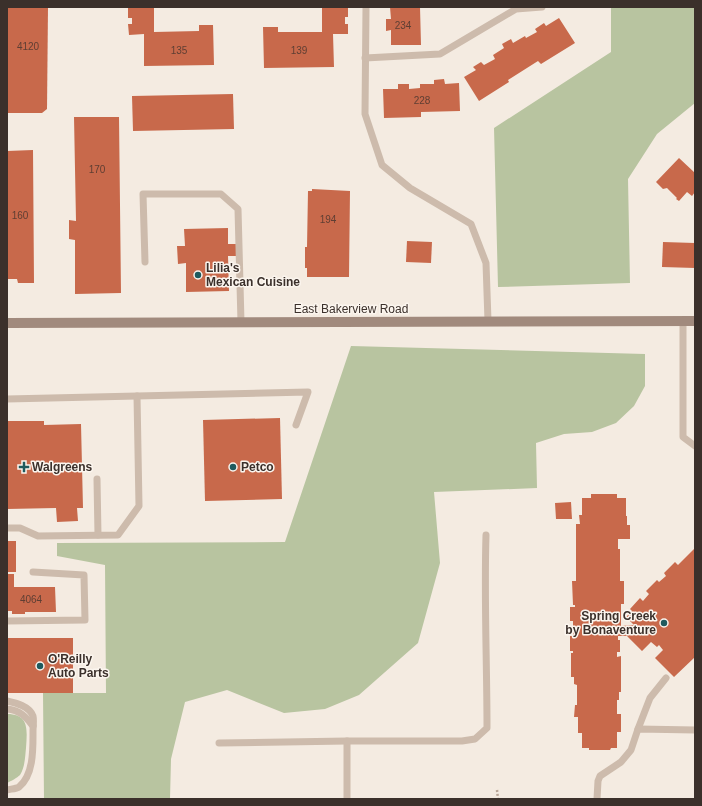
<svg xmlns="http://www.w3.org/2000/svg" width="702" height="806" font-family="Arial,sans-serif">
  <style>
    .green { fill: #b8c4a0 }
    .building { fill: #c8694b }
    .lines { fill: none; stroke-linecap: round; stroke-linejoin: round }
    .path { stroke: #b9a596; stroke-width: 2.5; stroke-dasharray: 2 2; stroke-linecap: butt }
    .service { stroke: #cdbbac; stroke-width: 7 }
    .secondary { stroke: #a18a7d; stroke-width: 10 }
    .poi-dot { fill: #1f5a5e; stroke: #fbf5ee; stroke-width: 1.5 }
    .labels { text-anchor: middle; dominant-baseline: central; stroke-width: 3; stroke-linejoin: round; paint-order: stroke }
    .number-label { font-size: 10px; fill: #5e3e33 }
    .poi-label { font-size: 12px; font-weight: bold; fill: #3b302b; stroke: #fbf5ee; text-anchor: start }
    .street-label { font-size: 12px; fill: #3b302b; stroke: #fbf5ee }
  </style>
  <rect width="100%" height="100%" fill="#f4ebe1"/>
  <g class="green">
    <path d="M611 7H695V103L657 134 628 179 630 283 498 287 494 128 611 52Z"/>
    <path d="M351 346 645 354V386L634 406 616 423 592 432 564 434 536 443 537 488 434 492 440 563 418 643 359 695 325 709 284 713 227 690 185 702 171 759 170 799H44L43 693H106L105 565 57 556V543L285 542Z"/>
    <path d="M7 714C30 714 27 731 26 748 25 757 25 767 20 775 17 778 11 781 7 783Z"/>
  </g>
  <g class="building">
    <path d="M8 7H48L47 109 42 113H7Z"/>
    <path d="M128 7H154V32L199 31V25H213L214 65 144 66V34L129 35 128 24H132V18H128Z"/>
    <path d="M322 7H348V17H345V24H348V34H333L334 67 264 68 263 27H278V32H322Z"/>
    <path d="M390 7H420L421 45H391V30L386 31V19H391Z"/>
    <path d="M559 18 575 43 541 64 538 61 508 80 509 82 479 101 464 77 476 70 473 67 481 62 484 65 495 59 493 55 504 48 502 44 511 39 513 43 525 36 526 38 537 32 535 29 544 23 546 26Z"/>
    <path d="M444 79 445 84 459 83 460 111 421 112V117L384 118 383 89H398V84H409V89L420 88V84H434V80Z"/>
    <path d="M233 94 234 129 133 131 132 96Z"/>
    <path d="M74 117H119L121 293 75 294V240L69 239V220L76 221Z"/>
    <path d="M33 150 34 283H18L17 279H7V151Z"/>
    <path d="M679 158 695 173V192L692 196 687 192 679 201 676 199 677 198 667 188 663 189 656 182Z"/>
    <path d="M312 189 350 191 349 277H307V268H305V247H307L308 191H312Z"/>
    <path d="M228 228V244H237V256H228L229 291 186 292V263L178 264 177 246H185L184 229Z"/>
    <path d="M407 241 432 242 431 263 406 262Z"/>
    <path d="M663 242 695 243V268L662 267Z"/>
    <path d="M280 418 282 499 205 501 203 420Z"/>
    <path d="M7 421H44V425L81 424 83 508H77L78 521 57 522 56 508 7 509Z"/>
    <path d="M591 494H617V498H626V516H627V525H630V539H618V549H620V581H624V604H621V626L634 625 626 617 632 611 630 609 640 598 643 601 649 594 646 591 657 580 659 582 666 576 664 573 675 562 678 565 695 548V657L674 677 655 658 663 650 659 645 657 647 651 642 642 651 627 636H618V640H620V652H617V657L621 656V692H619V700H617V714H621V732H617V748H611L610 750H589V748H582V733H578V717H574L575 705H577V685L574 684V677H571V653H573V651H570V636H573V621H570V607H575V605H573L572 581H576V524H580L579 515H582V498H591Z"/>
    <path d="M571 502 572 519H556L555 503Z"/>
    <rect x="7" y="541" width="9" height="31"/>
    <path d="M7 574H14V587H55L56 612H25V614H12V611H7Z"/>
    <rect x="7" y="638" width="66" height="55"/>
  </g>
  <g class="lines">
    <path class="path" d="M497 790 498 799"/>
    <g class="service">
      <path d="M366 7 365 114 382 165 410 188 471 224 486 263 488 321"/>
      <path d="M365 58 440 54 516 9 542 7"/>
      <path d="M145 262 143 194H221L238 209 241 322"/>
      <path d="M683 321V437L695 446"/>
      <path d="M7 399 308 392 296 425"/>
      <path d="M97 479 98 535"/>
      <path d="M7 528H20L38 536 118 535 139 506 137 396"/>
      <path d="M7 621 85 620 84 575 33 572"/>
      <path d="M7 701C16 703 29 706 33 716 34 720 33 727 33 731 33 748 34 775 19 787 16 789 10 789 7 790"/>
      <path d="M7 709C20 710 26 717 33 726"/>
      <path d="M638 729 650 698 666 678"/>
      <path d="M219 743 347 741"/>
      <path d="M347 799V741H462L475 739 487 728C487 663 484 599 486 535"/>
      <path d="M597 799 598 781 600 776 621 762 631 750 638 729 695 730"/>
    </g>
    <path class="secondary" d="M7 323 695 321"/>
  </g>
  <g class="poi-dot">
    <circle cx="198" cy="275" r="4"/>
    <path d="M22 461h4v4h4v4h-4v4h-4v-4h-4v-4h4z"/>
    <circle cx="233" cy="467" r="4"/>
    <circle cx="664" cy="623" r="4"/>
    <circle cx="40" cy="666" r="4"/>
  </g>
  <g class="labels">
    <g class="number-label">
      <text x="403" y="25">234</text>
      <text x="28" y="46">4120</text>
      <text x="179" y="50">135</text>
      <text x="299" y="50">139</text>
      <text x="422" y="100">228</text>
      <text x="97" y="169">170</text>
      <text x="20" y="215">160</text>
      <text x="328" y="219">194</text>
      <text x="31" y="599">4064</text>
    </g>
    <g class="poi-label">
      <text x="206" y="268">Lilia's<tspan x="206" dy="14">Mexican Cuisine</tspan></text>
      <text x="32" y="467">Walgreens</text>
      <text x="241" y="467">Petco</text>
      <text x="656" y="616" text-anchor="end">Spring Creek<tspan x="656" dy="14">by Bonaventure</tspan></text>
      <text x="48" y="659">O'Reilly<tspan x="48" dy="14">Auto Parts</tspan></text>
    </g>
    <g class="street-label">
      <text x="351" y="309">East Bakerview Road</text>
    </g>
  </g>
  <rect width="702" height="806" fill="none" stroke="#3b302b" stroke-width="16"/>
</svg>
